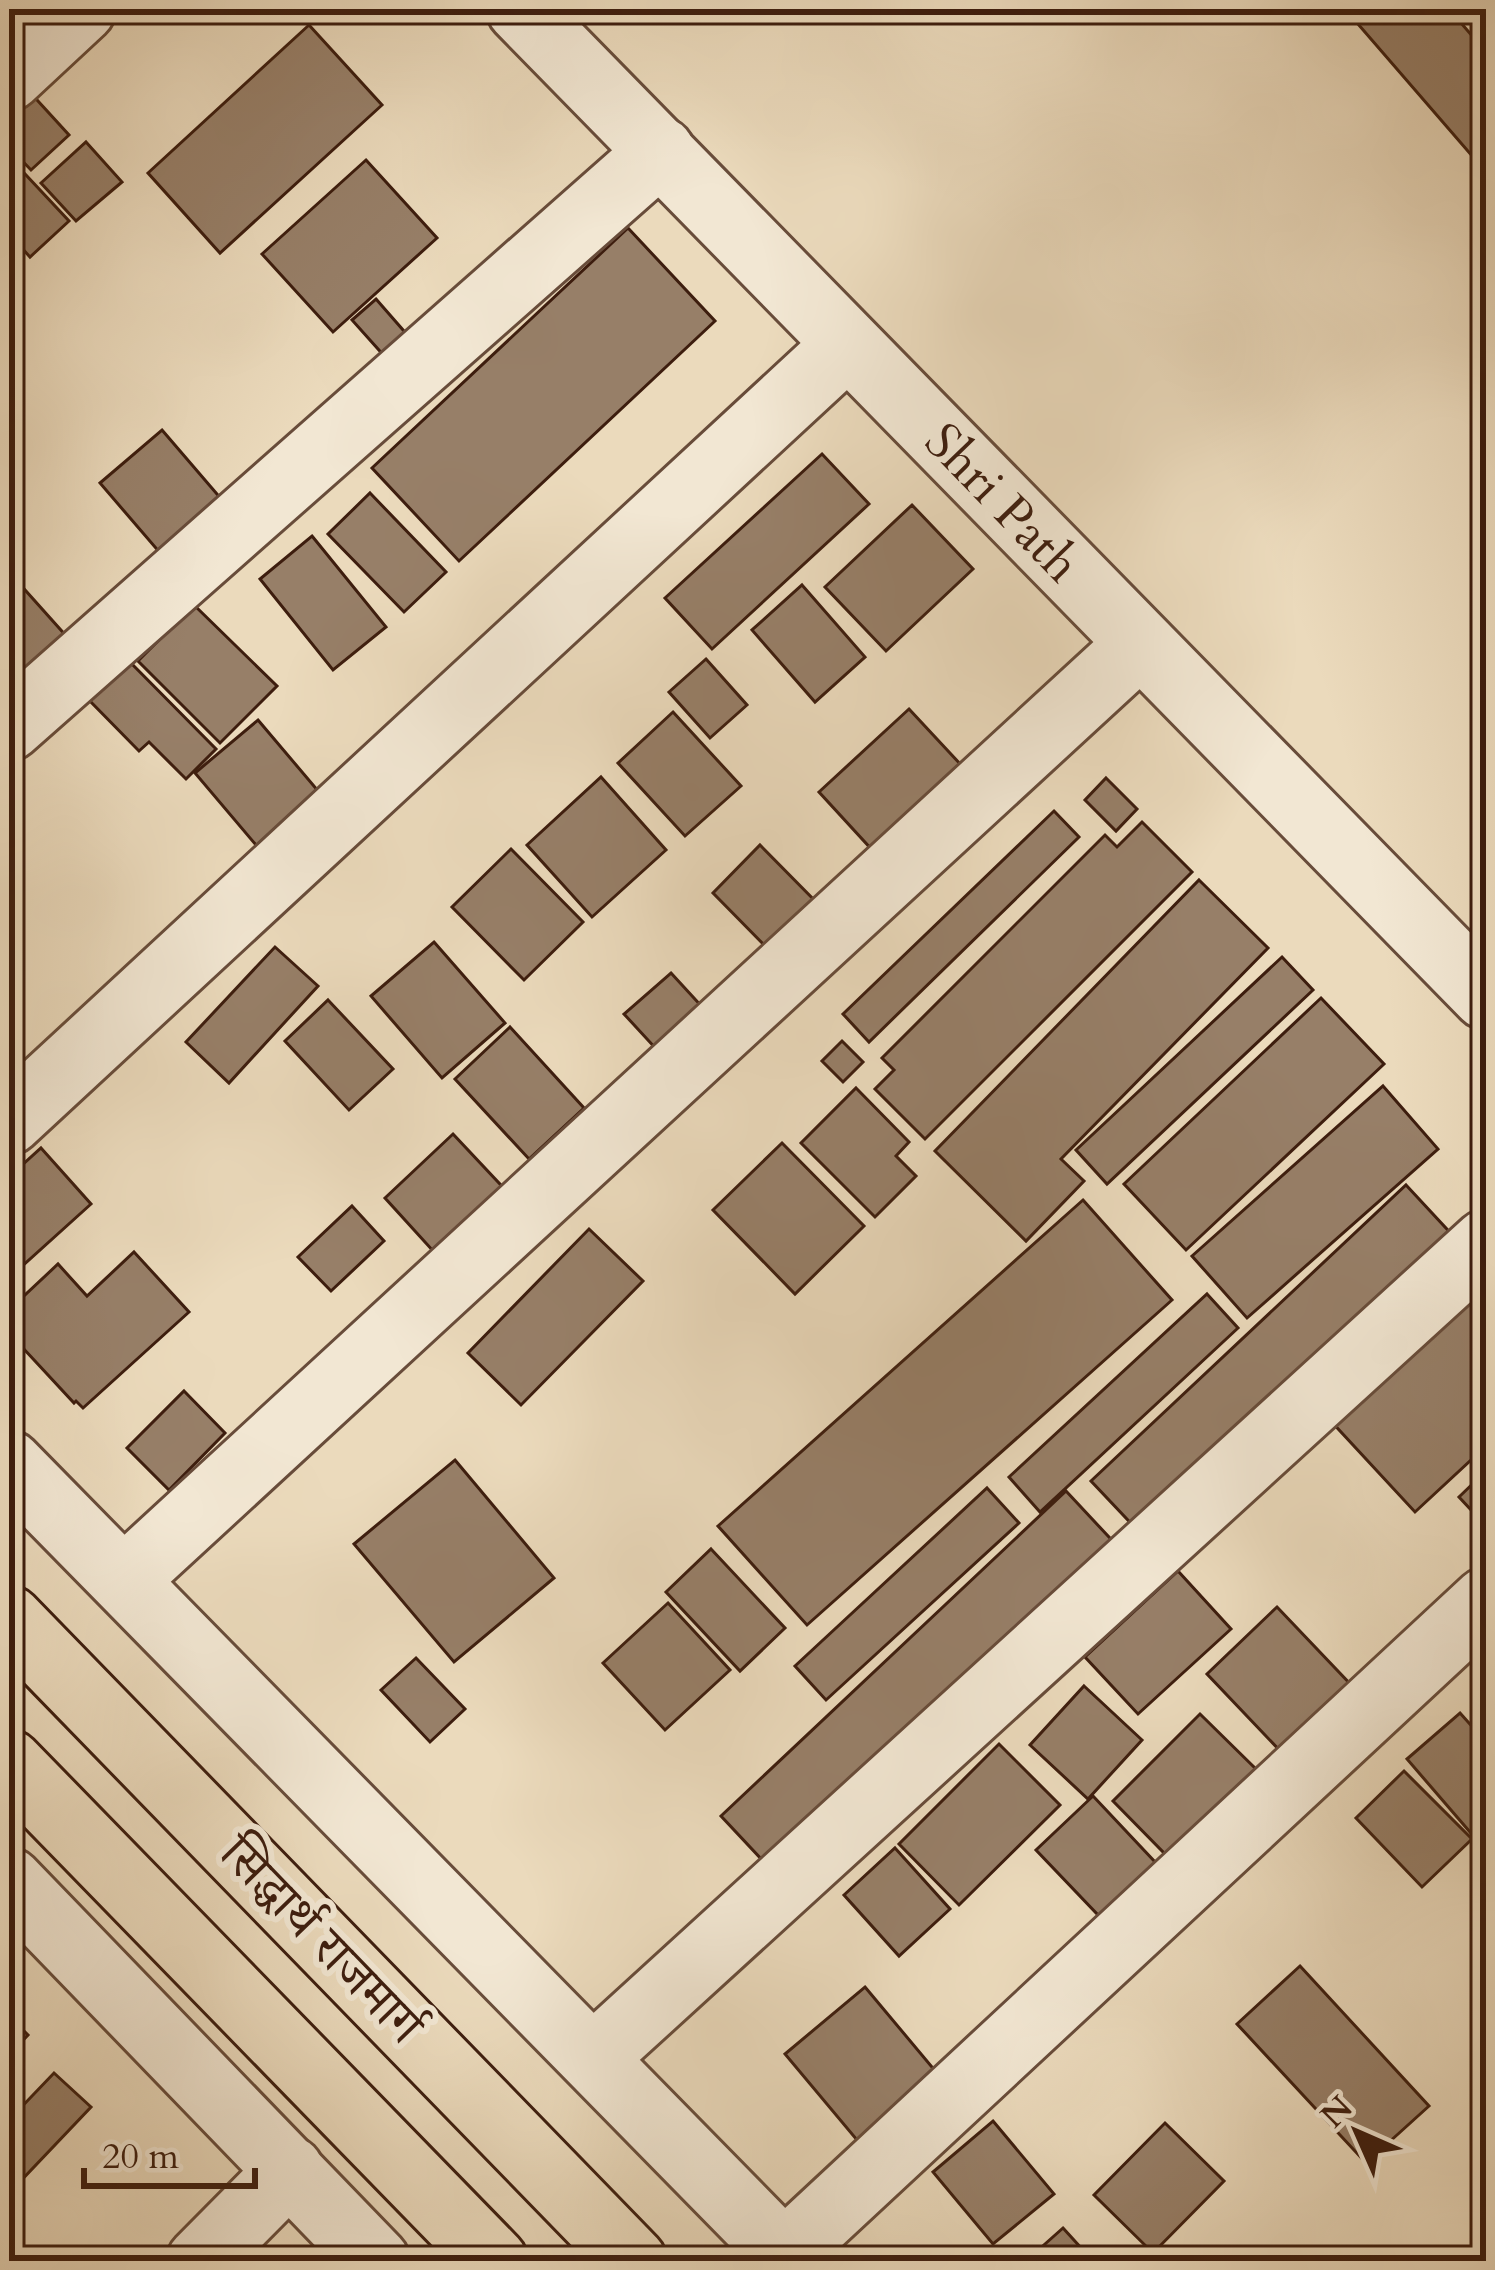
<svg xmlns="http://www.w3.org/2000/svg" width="1495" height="2270" font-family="Cardo,'Noto Serif Devanagari',serif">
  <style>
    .building { fill: #977f68; stroke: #3d1d0e; stroke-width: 3 }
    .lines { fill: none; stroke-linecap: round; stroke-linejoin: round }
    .minor-casing { stroke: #684c3a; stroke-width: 72 }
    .highway-casing { stroke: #3d1d0e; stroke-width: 72 }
    .minor { stroke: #f2e7d3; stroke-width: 66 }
    .highway { stroke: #ebdabc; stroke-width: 66 }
    .labels { text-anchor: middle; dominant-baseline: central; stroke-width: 12; stroke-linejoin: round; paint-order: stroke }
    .street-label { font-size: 51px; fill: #3d1d0e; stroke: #f2e7d3 }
  </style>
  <rect width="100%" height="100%" fill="#ebdabc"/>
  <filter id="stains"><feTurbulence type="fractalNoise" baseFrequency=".00167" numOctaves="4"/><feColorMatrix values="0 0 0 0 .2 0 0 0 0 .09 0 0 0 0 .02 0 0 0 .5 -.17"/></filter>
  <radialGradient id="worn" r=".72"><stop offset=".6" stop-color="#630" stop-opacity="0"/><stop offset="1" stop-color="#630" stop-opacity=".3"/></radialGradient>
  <g class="building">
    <path d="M1345 9H1449L1486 52V172Z"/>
    <path d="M309 25 382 105 220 253 148 173Z"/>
    <path d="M27 89 69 135 31 170 9 147V107Z"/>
    <path d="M86 142 122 182 76 221 41 183Z"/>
    <path d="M11 159 69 221 30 257 9 234Z"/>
    <path d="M366 160 437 238 333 332 262 254Z"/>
    <path d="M628 228 715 321 459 561 372 468Z"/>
    <path d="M376 299 410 338 387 359 352 320Z"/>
    <path d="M162 430 235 515 173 568 100 483Z"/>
    <path d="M822 454 869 504 712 649 665 598Z"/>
    <path d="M370 493 446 572 404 612 328 534Z"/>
    <path d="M912 505 973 569 886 651 825 587Z"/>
    <path d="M312 536 386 627 333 670 260 579Z"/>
    <path d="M9 572 76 647 26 693 9 674Z"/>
    <path d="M802 585 865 657 815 702 752 630Z"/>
    <path d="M194 605 277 686 220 743 138 661Z"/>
    <path d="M127 659 216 749 186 779 149 742 139 751 87 698Z"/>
    <path d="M706 659 747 705 710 738 669 692Z"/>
    <path d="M909 709 976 781 886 865 819 792Z"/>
    <path d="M673 712 741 786 685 836 618 763Z"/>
    <path d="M258 720 330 805 267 858 195 773Z"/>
    <path d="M601 777 666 850 592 917 527 845Z"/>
    <path d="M1106 778 1137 809 1116 831 1085 800Z"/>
    <path d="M1054 811 1079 837 869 1042 843 1014Z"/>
    <path d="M1142 822 1192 872 925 1139 875 1089 894 1070 882 1058 1105 835 1117 847Z"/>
    <path d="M760 845 826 912 778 959 713 893Z"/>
    <path d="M511 849 583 922 524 980 452 907Z"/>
    <path d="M1199 880 1268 948 1061 1159 1084 1181 1026 1241 935 1151Z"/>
    <path d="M434 942 505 1023 442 1078 371 996Z"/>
    <path d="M275 947 318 986 229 1083 186 1042Z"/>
    <path d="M1282 957 1313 990 1107 1184 1076 1150Z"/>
    <path d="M671 973 716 1022 670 1064 624 1014Z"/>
    <path d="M1321 998 1384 1064 1186 1250 1124 1184Z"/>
    <path d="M328 1000 393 1069 349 1110 285 1041Z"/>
    <path d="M510 1027 584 1108 529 1159 455 1079Z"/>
    <path d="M842 1041 863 1062 843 1082 822 1061Z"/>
    <path d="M1383 1086 1438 1149 1247 1318 1192 1256Z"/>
    <path d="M856 1088 909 1142 896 1156 916 1176 875 1217 801 1143Z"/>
    <path d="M453 1134 514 1199 444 1263 385 1198Z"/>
    <path d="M782 1143 864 1226 795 1294 713 1210Z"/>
    <path d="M41 1148 91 1204 9 1278V1177Z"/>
    <path d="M1406 1185 1457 1240 1142 1535 1091 1481Z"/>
    <path d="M1083 1200 1172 1300 807 1625 718 1526Z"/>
    <path d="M352 1206 384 1241 331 1291 298 1257Z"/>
    <path d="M589 1229 643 1281 521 1405 468 1353Z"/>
    <path d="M134 1252 189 1312 83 1408 76 1401 74 1403 9 1333V1310L58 1264 87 1296Z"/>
    <path d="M1480 1281 1486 1288V1446L1415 1512 1329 1419Z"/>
    <path d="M1207 1294 1238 1328 1040 1512 1009 1477Z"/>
    <path d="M184 1391 225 1433 169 1490 127 1448Z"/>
    <path d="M455 1460 554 1578 454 1662 354 1544Z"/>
    <path d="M1486 1471V1526L1459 1497Z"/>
    <path d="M987 1488 1019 1523 826 1700 795 1666Z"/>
    <path d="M1066 1491 1122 1551 777 1876 721 1816Z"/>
    <path d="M711 1549 785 1628 740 1671 666 1592Z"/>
    <path d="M1178 1571 1231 1629 1138 1714 1085 1657Z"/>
    <path d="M668 1603 730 1670 665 1730 603 1663Z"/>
    <path d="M1277 1607 1355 1689 1285 1756 1207 1674Z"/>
    <path d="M416 1658 465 1709 430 1742 381 1690Z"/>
    <path d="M1084 1686 1142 1740 1088 1799 1030 1745Z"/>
    <path d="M1460 1713 1486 1742V1830L1476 1839 1407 1759Z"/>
    <path d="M1200 1714 1259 1772 1171 1860 1113 1801Z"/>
    <path d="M999 1744 1060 1805 959 1905 899 1844Z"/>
    <path d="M1404 1771 1472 1839 1422 1887 1356 1818Z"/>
    <path d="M1093 1796 1156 1863 1100 1917 1036 1850Z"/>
    <path d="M895 1848 950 1909 899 1956 844 1895Z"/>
    <path d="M1300 1966 1429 2106 1366 2163 1237 2024Z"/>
    <path d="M865 1987 947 2085 867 2152 785 2054Z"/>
    <path d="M9 2016 28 2035 9 2055Z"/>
    <path d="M54 2073 91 2107 13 2189 9 2185V2120Z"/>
    <path d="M993 2121 1054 2194 993 2244 933 2172Z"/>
    <path d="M1165 2123 1224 2181 1153 2253 1094 2195Z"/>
    <path d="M1063 2228 1093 2261H1026Z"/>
  </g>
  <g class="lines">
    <defs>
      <g id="minor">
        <path d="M520 9 1486 996"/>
        <path d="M9 77 82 9"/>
        <path d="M9 727 661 151"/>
        <path d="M9 1121 847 345"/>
        <path d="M9 1464 791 2261"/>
        <path d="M124 1580 1140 644"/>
        <path d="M9 1881 376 2261"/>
        <path d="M593 2058 1486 1243"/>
        <path d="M784 2254 1486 1601"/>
        <path d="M200 2261 290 2170"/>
      </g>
      <g id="highway">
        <path d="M9 1619 633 2261"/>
        <path d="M9 1763 494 2261"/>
      </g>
    </defs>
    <use href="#minor" class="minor-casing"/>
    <use href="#highway" class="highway-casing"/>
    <use href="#minor" class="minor"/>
    <use href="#highway" class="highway"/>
  </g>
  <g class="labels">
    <g class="street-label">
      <text transform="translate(1002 503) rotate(46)">Shri Path</text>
      <text transform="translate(321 1940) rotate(46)">सिद्धार्थ राजमार्ग</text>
    </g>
  </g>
  <rect width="1495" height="2270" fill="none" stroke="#ebdabc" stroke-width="48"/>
  <rect x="12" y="12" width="1471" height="2246" fill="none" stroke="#3d1d0e" stroke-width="6"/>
  <rect x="24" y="24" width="1447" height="2222" fill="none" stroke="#3d1d0e" stroke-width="3"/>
  <g transform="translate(1357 2132) rotate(315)" stroke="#f2e7d3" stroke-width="9" paint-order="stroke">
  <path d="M0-9L21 45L0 30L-21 45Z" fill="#3d1d0e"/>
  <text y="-18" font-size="33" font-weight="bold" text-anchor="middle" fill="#3d1d0e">N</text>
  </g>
  <path d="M84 2168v18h171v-18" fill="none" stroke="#3d1d0e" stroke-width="6"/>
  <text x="102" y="2168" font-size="36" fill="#3d1d0e" stroke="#f2e7d3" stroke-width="9" paint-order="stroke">20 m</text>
  <rect width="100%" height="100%" filter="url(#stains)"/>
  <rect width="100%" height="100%" fill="url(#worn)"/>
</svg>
